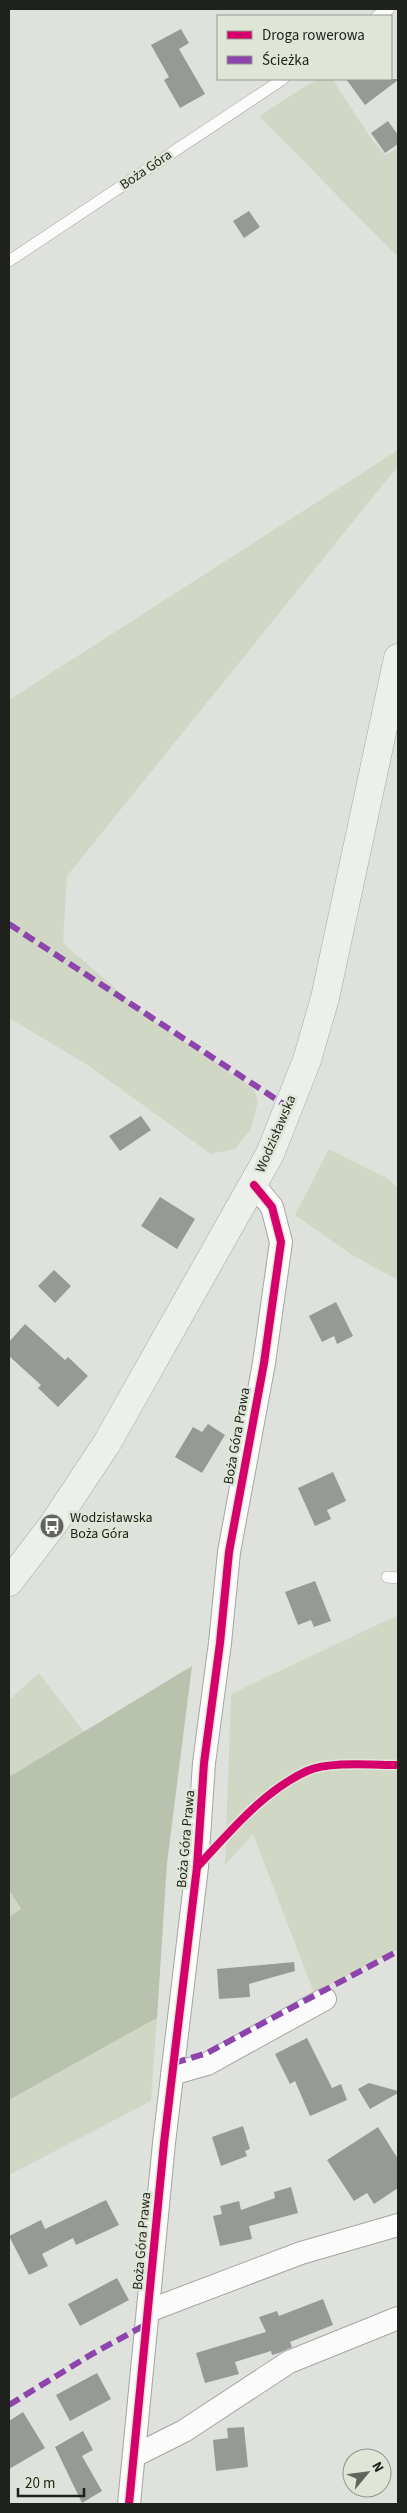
<svg xmlns="http://www.w3.org/2000/svg" width="407" height="2513" font-family="'Source Sans 3',sans-serif">
  <style>
    .green { fill: #d0d8c5 }
    .forest { fill: #b8c2ad }
    .building { fill: #979994 }
    .lines { fill: none; stroke-linecap: round; stroke-linejoin: round }
    .service-casing { stroke: #a4a6a1; stroke-width: 12 }
    .minor-casing { stroke: #a4a6a1; stroke-width: 24 }
    .secondary-casing { stroke: #a4a6a1; stroke-width: 29 }
    .service { stroke: #fafbfa; stroke-width: 11 }
    .minor { stroke: #fafbfa; stroke-width: 22 }
    .secondary { stroke: #edefea; stroke-width: 28 }
    .quiet { stroke: #8e44ad; stroke-width: 6; stroke-dasharray: 12 6; stroke-linecap: butt }
    .cycleway-casing { stroke: #dfe6d8; stroke-width: 11 }
    .cycleway { stroke: #d6006c; stroke-width: 8 }
    .labels { text-anchor: middle; dominant-baseline: central; stroke-width: 5; stroke-linejoin: round; paint-order: stroke }
    .street-label { font-size: 14px; fill: #1e211c; stroke: #dfe6d8 }
    .poi-label { font-size: 14px; fill: #1e211c; stroke: #dfe6d8; text-anchor: start }
  </style>
  <rect width="100%" height="100%" fill="#dfe2dc"/>
  <g class="green">
    <path d="M317 79H332L373 141 386 155 396 149 398 152V257L259 116Z"/>
    <path d="M398 450V466L67 876 63 943 146 1015 254 1089 258 1101 251 1129 235 1149 211 1154 86 1064 9 1018V700Z"/>
    <path d="M329 1149 387 1178 398 1188V1280L352 1255 295 1215Z"/>
    <path d="M398 1615V1949L314 1993 253 1834 225 1865 231 1694Z"/>
    <path d="M39 1673 84 1732 9 1777V1700Z"/>
    <path d="M9 1890 21 1910 9 1917Z"/>
    <path d="M157 2018 151 2101 9 2175V2100Z"/>
  </g>
  <path class="forest" d="M192 1666 167 1863 157 2018 9 2100V1917L21 1909 9 1890V1777Z"/>
  <g class="building">
    <path d="M181 29 189 43 179 49 205 94 180 108 164 80 169 77 151 45Z"/>
    <path d="M346 79H398V80L365 105Z"/>
    <path d="M388 121 398 135V144L385 153 371 133Z"/>
    <path d="M249 211 260 227 244 238 233 221Z"/>
    <path d="M141 1116 151 1130 120 1151 109 1136Z"/>
    <path d="M160 1197 195 1219 177 1249 141 1226Z"/>
    <path d="M54 1270 71 1286 55 1303 38 1286Z"/>
    <path d="M336 1302 353 1336 337 1344 334 1336 322 1342 309 1316Z"/>
    <path d="M25 1324 65 1360 68 1357 88 1376 58 1407 38 1388 41 1385 9 1356V1342Z"/>
    <path d="M208 1424 225 1435 202 1473 175 1457 193 1427 202 1432Z"/>
    <path d="M333 1472 346 1501 327 1510 331 1519 315 1526 298 1488Z"/>
    <path d="M315 1581 331 1621 314 1627 311 1620 298 1625 285 1592Z"/>
    <path d="M294 1962 295 1971 249 1984 250 1997 219 1999 217 1969Z"/>
    <path d="M307 2038 332 2088 341 2084 347 2100 310 2116 295 2081 290 2084 275 2054Z"/>
    <path d="M369 2083 398 2091V2093L370 2109 358 2089Z"/>
    <path d="M243 2126 250 2149 245 2151 247 2156 221 2166 212 2137Z"/>
    <path d="M378 2127 398 2159V2188L374 2204 367 2193 354 2201 327 2160Z"/>
    <path d="M291 2187 298 2213 249 2226 252 2239 220 2246 213 2216 222 2214 220 2206 239 2201 241 2210 275 2198 274 2192Z"/>
    <path d="M106 2200 119 2225 76 2245 73 2238 42 2254 48 2266 29 2275 9 2236 41 2220 45 2229Z"/>
    <path d="M117 2278 129 2300 80 2326 68 2304Z"/>
    <path d="M323 2299 333 2325 290 2342 292 2347 279 2353 272 2355 271 2351 235 2362 239 2374 205 2383 196 2353 266 2332 259 2317 277 2311 279 2316Z"/>
    <path d="M97 2373 111 2399 70 2421 56 2395Z"/>
    <path d="M23 2412 45 2448 9 2469V2421Z"/>
    <path d="M244 2427 248 2467 216 2471 213 2440 228 2438 227 2428Z"/>
    <path d="M83 2431 93 2450 82 2456 102 2491 82 2503 55 2447Z"/>
  </g>
  <g class="lines">
    <defs>
      <g id="service">
        <path d="M377 16 389 9"/>
        <path d="M9 261 283 79"/>
        <path d="M387 1577 398 1578"/>
      </g>
      <g id="minor">
        <path d="M172 2074 207 2064 325 1999"/>
        <path d="M148 2311 301 2253 398 2225"/>
        <path d="M134 2456 184 2431 289 2362 398 2318"/>
        <path d="M129 2504 164 2143 197 1867 204 1763 220 1643 229 1552 264 1363 281 1242 272 1207 254 1185"/>
      </g>
      <path id="secondary" d="M9 1582 52 1526 107 1443 270 1154 307 1060 325 998 398 658"/>
    </defs>
    <use href="#service" class="service-casing"/>
    <use href="#minor" class="minor-casing"/>
    <use href="#secondary" class="secondary-casing"/>
    <use href="#service" class="service"/>
    <use href="#minor" class="minor"/>
    <use href="#secondary" class="secondary"/>
    <g class="quiet">
      <path d="M9 924 288 1107"/>
      <path d="M174 2063 207 2053 398 1951"/>
      <path d="M9 2405 92 2354 147 2324"/>
    </g>
    <defs>
      <g id="cycleway">
        <path d="M197 1867C229 1833 263 1791 307 1771 330 1761 372 1765 398 1765"/>
        <path d="M129 2504 164 2143 197 1867 204 1763 220 1643 229 1552 264 1363 281 1242 272 1207 254 1185"/>
      </g>
    </defs>
    <use href="#cycleway" class="cycleway-casing"/>
    <use href="#cycleway" class="cycleway"/>
  </g>
  <defs>
    <symbol id="bus-disc" viewBox="-11 -11 22 22"><circle r="9.5" fill="#62655f" stroke="#dfe6d8"/><path d="M-5-6H5V4H4V6H2V4H-2V6H-4V4H-5ZM-3.5-4V0h7V-4ZM-3.5 1.2v1.5H-2V1.2ZM2 1.2v1.5H3.5V1.2Z" fill="#fff"/></symbol>
  </defs>
  <g fill-rule="evenodd">
    <use href="#bus-disc" x="38" y="1512" width="28" height="28"/>
  </g>
  <g class="labels">
    <g class="street-label">
      <text transform="translate(146 170) rotate(-34)">Boża Góra</text>
      <text transform="translate(276 1134) rotate(-67)">Wodzisławska</text>
      <text transform="translate(237 1436) rotate(-80)">Boża Góra Prawa</text>
      <text transform="translate(186 1839) rotate(-85)">Boża Góra Prawa</text>
      <text transform="translate(142 2241) rotate(-85)">Boża Góra Prawa</text>
    </g>
    <g class="poi-label">
      <text x="70" y="1518">Wodzisławska<tspan x="70" dy="16">Boża Góra</tspan></text>
    </g>
  </g>
  <rect width="407" height="2513" fill="none" stroke="#1e211c" stroke-width="20"/>
  <rect x="217" y="15" width="175" height="65" fill="#dfe6d8" stroke="#92978d"/>
  <rect x="227" y="31" width="25" height="8" fill="#d6006c" stroke="#92978d"/>
  <text x="262" y="40" font-size="15" fill="#1e211c">Droga rowerowa</text>
  <rect x="227" y="56" width="25" height="8" fill="#8e44ad" stroke="#92978d"/>
  <text x="262" y="65" font-size="15" fill="#1e211c">Ścieżka</text>
  <g transform="translate(367 2473) rotate(61)"><circle r="24" fill="#dfe6d8" stroke="#92978d"/>
  <path d="M0-4L9 19L0 12L-9 19Z" fill="#62655f"/>
  <text y="-8" font-size="14" font-weight="bold" text-anchor="middle" fill="#1e211c">N</text>
  </g>
  <path d="M18 2488v8h66v-8" fill="none" stroke="#1e211c" stroke-width="2.5"/>
  <text x="25" y="2488" font-size="15" fill="#1e211c" stroke="#dfe6d8" stroke-width="4" paint-order="stroke">20 m</text>
</svg>
